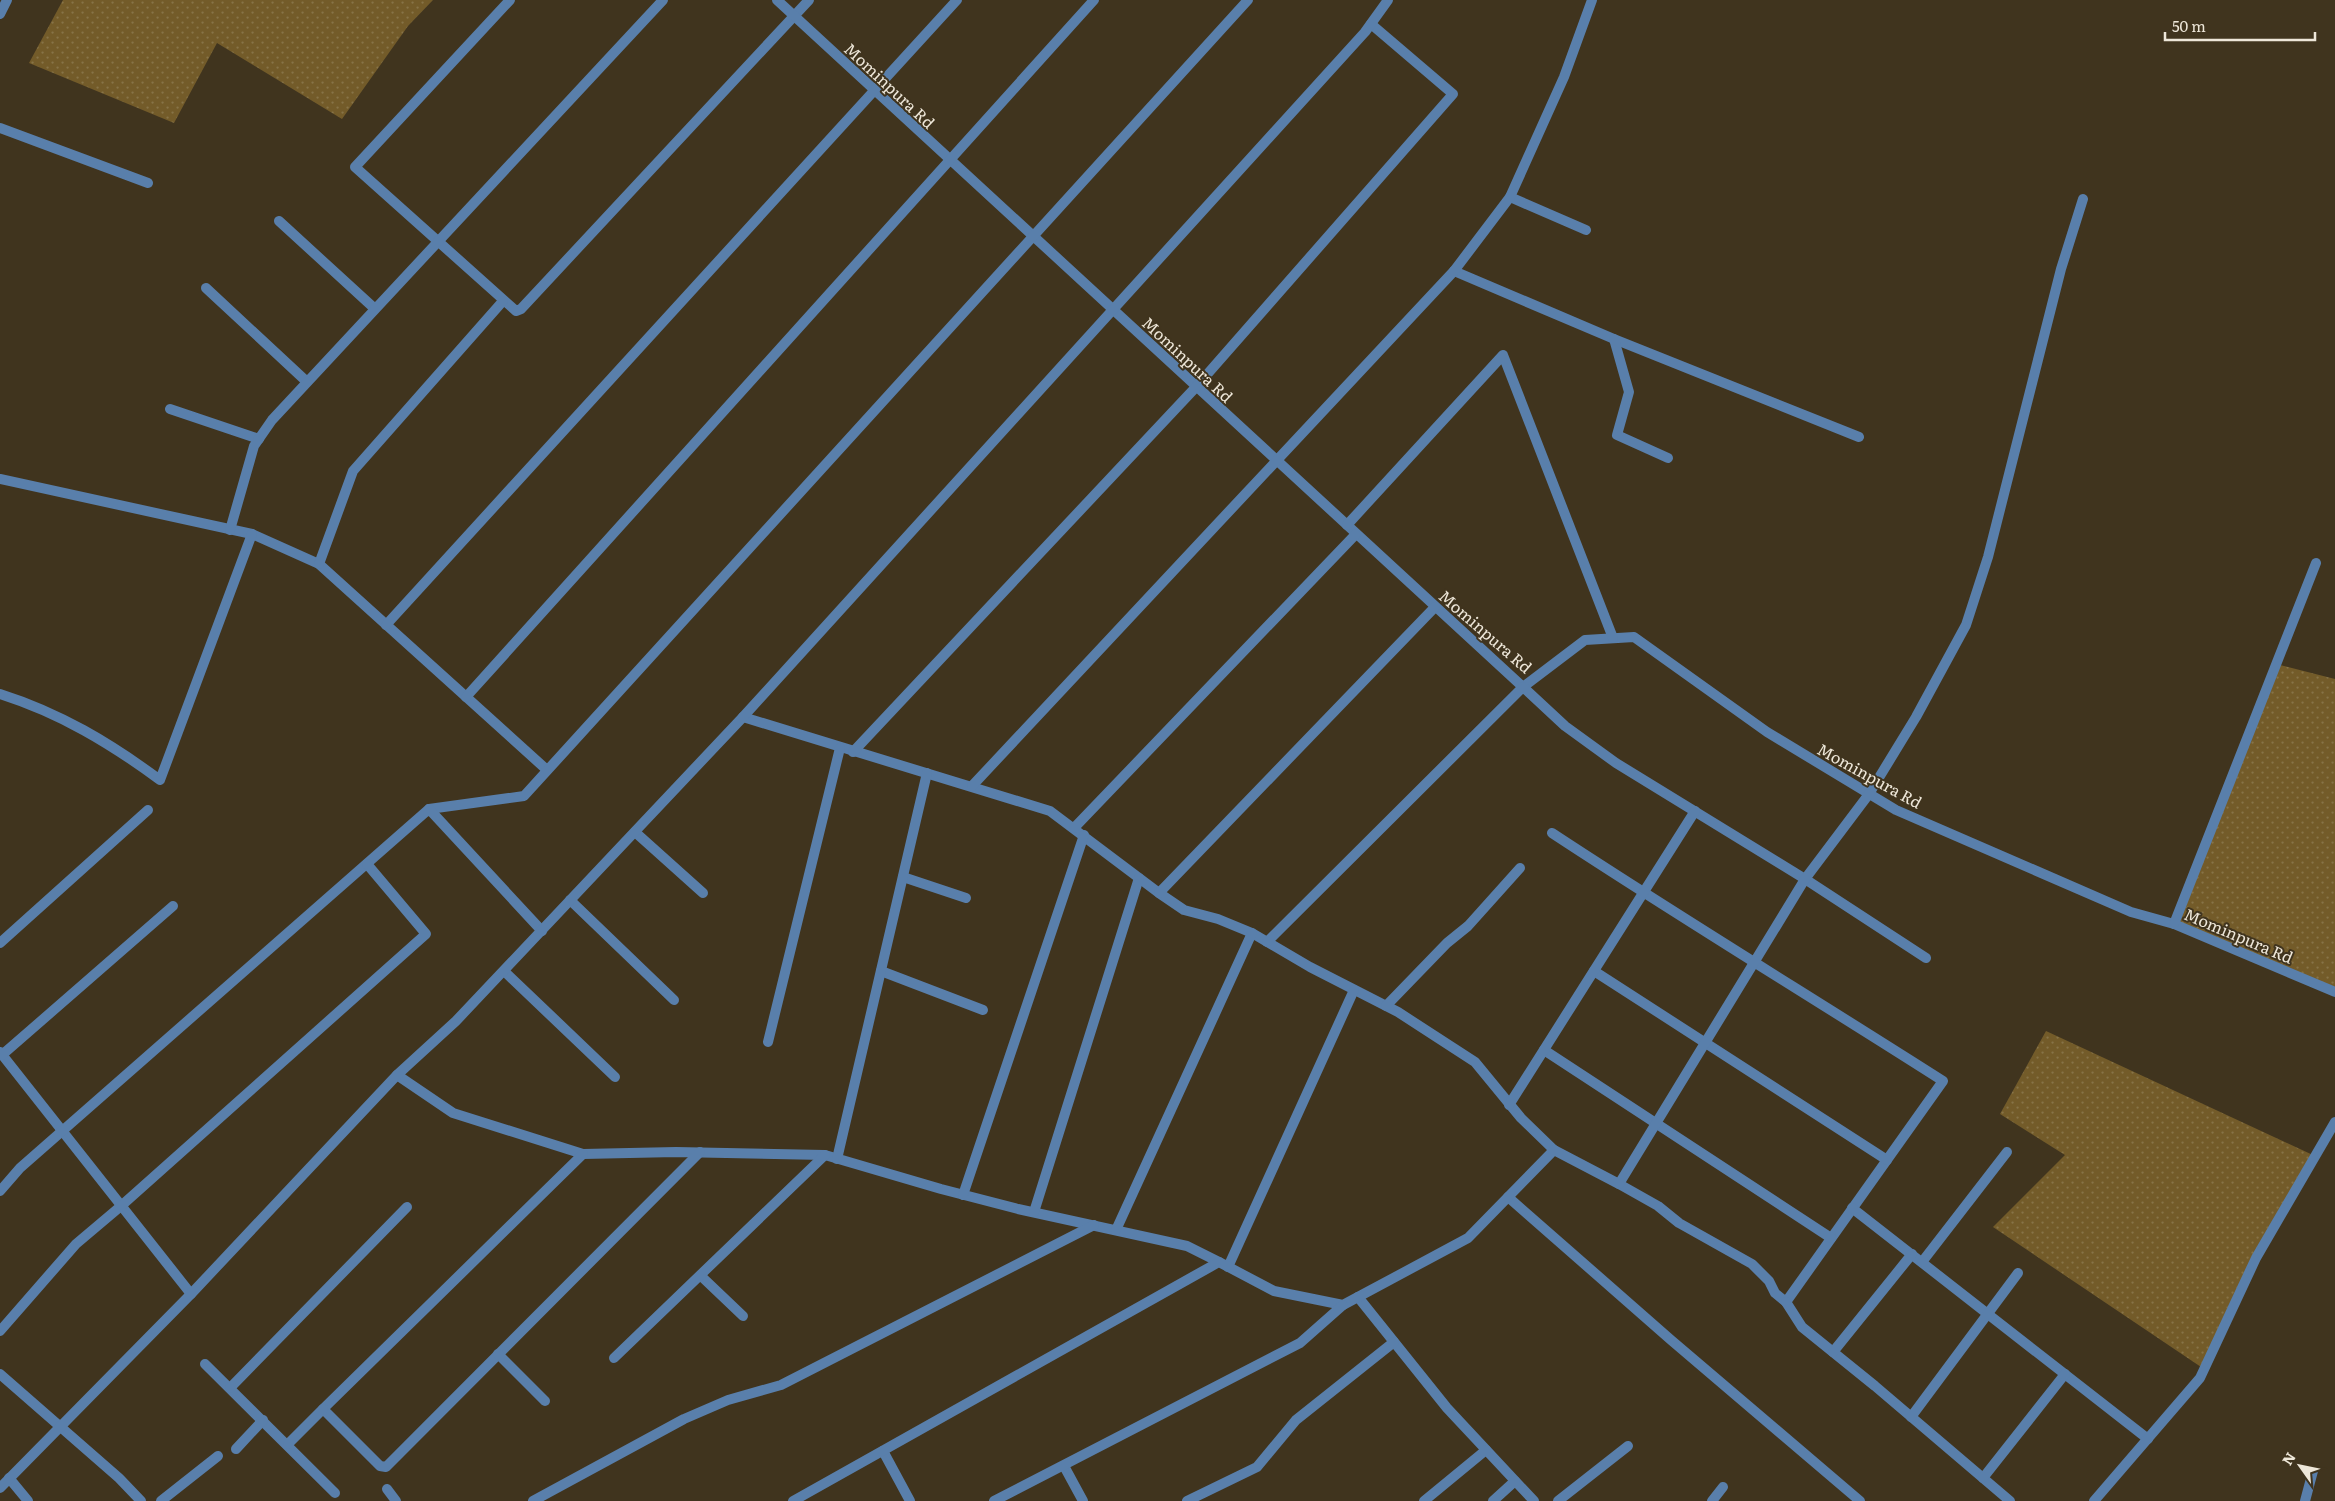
<svg xmlns="http://www.w3.org/2000/svg" width="2335" height="1501" font-family="Literata,serif">
  <style>
    .green { fill: url(#green-dots) }
    .lines { fill: none; stroke-linecap: round; stroke-linejoin: round }
    .minor { stroke: #597fab; stroke-width: 10 }
    .tertiary { stroke: #597fab; stroke-width: 10 }
    .labels { text-anchor: middle; dominant-baseline: central; stroke-width: 4; stroke-linejoin: round; paint-order: stroke }
    .street-label { font-size: 16px; fill: #eee7d9; stroke: #40341e }
  </style>
  <defs>
    <pattern id="green-dots" width="8" height="8" patternUnits="userSpaceOnUse" patternTransform="scale(1.25)"><rect width="8" height="8" fill="#735b29"/><path d="M2 2h.1M6 6h.1" fill="none" stroke="#877347" stroke-width="1.8" stroke-linecap="round"/></pattern>
  </defs>
  <rect width="100%" height="100%" fill="#40341e"/>
  <g class="green">
    <path d="M63 0H433L408 26 342 119 217 43 174 123 29 63Z"/>
    <path d="M2276 664 2335 679V992L2174 924Z"/>
    <path d="M2046 1031 2315 1156 2256 1258 2204 1369 1993 1227 2065 1155 2000 1114Z"/>
  </g>
  <g class="lines">
    <g class="minor">
      <path d="M510 0 355 167 516 311 521 309 809 0"/>
      <path d="M777 0 1523 687 1585 640 1634 637 1767 732 1896 810 2131 912 2174 924 2335 992"/>
      <path d="M0 14 7 0"/>
      <path d="M0 128 148 183"/>
      <path d="M1510 197 1586 230"/>
      <path d="M279 221 374 308"/>
      <path d="M1454 271 1614 339 1859 437"/>
      <path d="M206 288 306 381"/>
      <path d="M1614 339 1629 392 1617 435 1668 458"/>
      <path d="M170 409 259 439"/>
      <path d="M0 479 252 534 319 564 547 770"/>
      <path d="M1347 525 1503 355 1613 638"/>
      <path d="M230 530 254 446 272 420 663 0"/>
      <path d="M319 564 353 471 503 301"/>
      <path d="M386 625 957 0"/>
      <path d="M0 694C60 713 110 743 160 780L252 534"/>
      <path d="M466 697 1094 0"/>
      <path d="M743 717 1050 811 1159 893 1184 910 1218 919 1252 933 1310 967 1398 1012 1475 1062 1521 1118 1554 1150"/>
      <path d="M853 752 1196 387 1453 94 1371 24"/>
      <path d="M972 786 1454 271 1510 197 1564 77 1592 0"/>
      <path d="M429 809 524 796 1248 0"/>
      <path d="M1074 828 1356 534"/>
      <path d="M635 832 703 893"/>
      <path d="M1552 833C1681 918 1813 998 1943 1081L1786 1302 1775 1293 1769 1281 1752 1264 1679 1223 1658 1206 1619 1184"/>
      <path d="M903 877 966 898"/>
      <path d="M1159 893 1435 607"/>
      <path d="M570 900 674 1000"/>
      <path d="M2174 924 2316 563"/>
      <path d="M1267 942 1523 687 1565 726 1616 763 1805 879 1926 958"/>
      <path d="M0 943 148 810"/>
      <path d="M504 971 615 1077"/>
      <path d="M881 971 983 1010"/>
      <path d="M1594 971 1887 1160"/>
      <path d="M1386 1006 1447 943 1468 926 1520 868"/>
      <path d="M768 1042 840 748"/>
      <path d="M1544 1050 1831 1238"/>
      <path d="M0 1052 191 1294"/>
      <path d="M2 1055 173 906"/>
      <path d="M397 1075 453 1113 583 1154 676 1152 825 1155 941 1189 1018 1209 1187 1246 1219 1262"/>
      <path d="M1509 1105 1695 811"/>
      <path d="M583 1154 323 1409 380 1466 386 1467 700 1152"/>
      <path d="M837 1159 927 773"/>
      <path d="M0 1191 20 1168 429 809 542 931"/>
      <path d="M963 1195 1084 835"/>
      <path d="M1508 1197 1671 1340 1860 1501"/>
      <path d="M1852 1208 2148 1439"/>
      <path d="M1034 1212 1139 878"/>
      <path d="M1116 1230 1252 933"/>
      <path d="M1922 1262 2007 1152"/>
      <path d="M1228 1267 1354 990"/>
      <path d="M701 1276 743 1316"/>
      <path d="M1358 1297 1447 1408 1534 1501"/>
      <path d="M1786 1302 1802 1327 1875 1386 2010 1501"/>
      <path d="M0 1331 76 1244 121 1206 426 934 367 864"/>
      <path d="M1833 1352 1912 1254"/>
      <path d="M498 1354 545 1401"/>
      <path d="M614 1358 825 1155"/>
      <path d="M205 1364 335 1493"/>
      <path d="M0 1374 119 1478 141 1501"/>
      <path d="M230 1388 407 1207"/>
      <path d="M1911 1417 2018 1273"/>
      <path d="M288 1444 323 1409"/>
      <path d="M236 1449 263 1420"/>
      <path d="M883 1451 910 1501"/>
      <path d="M1064 1466 1083 1501"/>
      <path d="M9 1478 28 1501"/>
      <path d="M1983 1478 2065 1374"/>
      <path d="M0 1488 191 1294 397 1075 456 1021 743 717 1365 32 1388 0"/>
      <path d="M387 1489 396 1501"/>
      <path d="M161 1501 218 1456"/>
      <path d="M533 1501 684 1419 728 1400 781 1385 1094 1225"/>
      <path d="M793 1501 1219 1262 1274 1291 1343 1305 1468 1238 1554 1150 1619 1184 1805 879 1869 794 1916 717 1966 625 1988 557 2061 269 2083 199"/>
      <path d="M994 1501 1300 1343 1343 1305"/>
      <path d="M1187 1501 1257 1467 1296 1420 1394 1342"/>
      <path d="M1424 1501 1486 1450"/>
      <path d="M1493 1501 1515 1481"/>
      <path d="M1558 1501 1628 1446"/>
      <path d="M1712 1501 1723 1487"/>
      <path d="M2305 1501 2313 1471"/>
    </g>
    <path class="tertiary" d="M2094 1501 2200 1378 2256 1258 2335 1122"/>
  </g>
  <g class="labels">
    <g class="street-label">
      <text transform="translate(890 85) rotate(43)">Mominpura Rd</text>
      <text transform="translate(1188 359) rotate(43)">Mominpura Rd</text>
      <text transform="translate(1486 631) rotate(41)">Mominpura Rd</text>
      <text transform="translate(1870 775) rotate(29)">Mominpura Rd</text>
      <text transform="translate(2239 935) rotate(23)">Mominpura Rd</text>
    </g>
  </g>
  <g transform="translate(2300 1466) rotate(303)" stroke="#40341e" stroke-width="4" paint-order="stroke">
  <path d="M0-4L9 19L0 12L-9 19Z" fill="#eee7d9"/>
  <text y="-8" font-size="14" font-weight="bold" text-anchor="middle" fill="#eee7d9">N</text>
  </g>
  <path d="M2165 32v8h150v-8" fill="none" stroke="#eee7d9" stroke-width="2.5"/>
  <text x="2172" y="32" font-size="15" fill="#eee7d9" stroke="#40341e" stroke-width="4" paint-order="stroke">50 m</text>
</svg>
